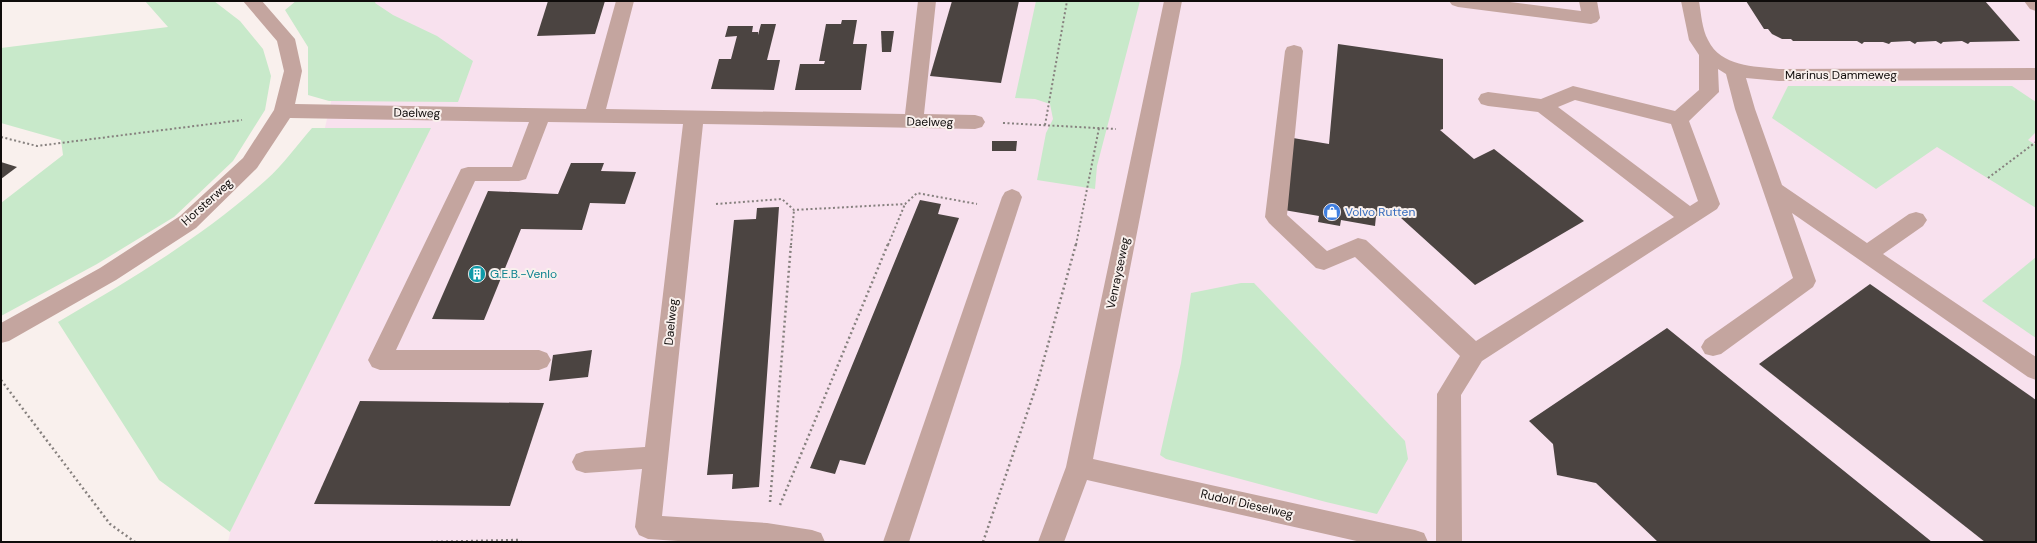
<svg xmlns="http://www.w3.org/2000/svg" width="2037" height="543" font-family="'DM Sans',sans-serif">
  <style>
    .industrial { fill: #f8e1ee }
    .green { fill: #c8e9ca }
    .building { fill: #4b4441 }
    .lines { fill: none; stroke-linecap: round; stroke-linejoin: round }
    .path-far1 { stroke: #86807e; stroke-width: 2; stroke-dasharray: 2 2.5; stroke-linecap: butt }
    .path { stroke: #86807e; stroke-width: 2.5; stroke-dasharray: 2 3; stroke-linecap: butt }
    .minor { fill: #c4a59f; fill-rule: evenodd }
    .labels { text-anchor: middle; dominant-baseline: central; stroke-width: 4; stroke-linejoin: round; paint-order: stroke }
    .street-label { font-size: 12px; fill: #0f0c0b; stroke: #f9f0ed }
    .shop-label { font-size: 12px; fill: #366cbe; stroke: #f9f0ed; text-anchor: start }
    .culture-label { font-size: 12px; fill: #0d838f; stroke: #f9f0ed; text-anchor: start }
  </style>
  <rect width="100%" height="100%" fill="#f9f0ed"/>
  <path class="industrial" d="M293 1H2036V542H228L338 72Z"/>
  <g class="green">
    <path d="M145 1H214L240 21 263 49 271 76 265 110 233 161 174 217 97 264 1 316V203L63 155 61 140 1 123V48L168 27Z"/>
    <path d="M296 1H376L375 3 393 15 437 36 473 61 458 102 329 101 308 95V47L285 10Z"/>
    <path d="M1036 1H1140L1097 166 1095 189 1037 180 1046 133 1053 119 1050 104 1035 99 1015 98Z"/>
    <path d="M1788 86H2012L2036 102V132L2028 140 2036 145V208L1937 147 1876 189 1772 118Z"/>
    <path d="M312 128H431L230 532 159 480 58 322C130 280 204 236 266 180 283 165 297 145 312 128Z"/>
    <path d="M2036 257V338L1982 301Z"/>
    <path d="M1241 283H1254L1405 441 1408 459 1377 514 1326 502 1166 459 1160 455 1181 363 1191 293Z"/>
  </g>
  <g class="building">
    <path d="M548 1H605L595 34 537 36Z"/>
    <path d="M952 1H1019L1001 83 930 76Z"/>
    <path d="M1746 1H1985L2020 41 1970 42 1968 44 1962 41 1943 42 1941 44 1936 41 1917 42 1915 44 1910 41 1891 42 1889 44 1883 42H1864L1862 44 1857 41H1793L1791 39H1782L1772 34 1768 29H1764Z"/>
    <path d="M842 20H857L853 44H867L861 90H795L800 64H824L825 61H819L826 24H841Z"/>
    <path d="M761 24H776L767 60H780L774 90 711 89 719 59H731L737 36 725 37 728 26H753L752 32H758V35Z"/>
    <path d="M881 31H894L891 52H882Z"/>
    <path d="M1338 44 1443 59V129L1440 130 1474 159 1494 149 1584 221 1475 285 1390 208 1376 216 1375 226 1341 220 1340 226 1318 222 1319 216 1284 210 1293 138 1329 144Z"/>
    <path d="M992 141H1017L1016 151H992Z"/>
    <path d="M1 162 17 167 1 179Z"/>
    <path d="M571 163H604L601 171 636 172 625 204 590 203 582 230 521 229 484 320 432 319 488 191 558 194Z"/>
    <path d="M920 200 941 204 938 214 959 218 865 465 840 460 835 474 810 468Z"/>
    <path d="M779 207 759 487 732 489 733 474 707 475 734 220 756 219 757 208Z"/>
    <path d="M1870 284 2036 400V542H1985L1759 364Z"/>
    <path d="M1667 328 1932 542H1658L1596 483 1557 475 1553 444 1529 421Z"/>
    <path d="M592 350 588 377 549 381 553 355Z"/>
    <path d="M360 401 544 403 510 506 314 504Z"/>
  </g>
  <g class="lines">
    <g class="path-far1">
      <path d="M1003 123 1116 129"/>
      <path d="M1045 125 1067 1"/>
      <path d="M1 137 37 146 242 120"/>
      <path d="M1988 178 2036 142"/>
      <path d="M716 204 782 199 794 210 905 204 917 193 977 204"/>
      <path d="M791 245 794 210"/>
      <path d="M888 245 905 204"/>
      <path d="M1076 245 1099 128"/>
    </g>
    <g class="path">
      <path d="M1 380 110 524 135 542"/>
      <path d="M770 502 791 244"/>
      <path d="M780 505 888 244"/>
      <path d="M431 542 518 540 521 542"/>
      <path d="M983 542 1037 384 1076 244"/>
    </g>
    <g class="minor">
      <path d="M243 1H262L295 39 302 71 295 104 586 109 616 1H634L606 109 905 114 918 1H936L924 114 975 115 982 117 985 122 982 127 975 129 703 124 662 516 767 523 812 530 821 533 825 542H693L648 539 639 535 635 527 642 469 585 473 576 470 572 462 576 454 585 451 645 447 683 124 548 122 526 179 519 181H475L396 350H539L547 353 551 360 547 367 539 370H380L372 367 368 360 461 169 468 167H512L529 122 290 118 257 168 196 228 116 280 9 341 1 343V323L100 268 180 216 243 158 274 110 284 71 277 41Z"/>
      <path d="M1164 1H1182L1093 459 1415 530 1424 533 1428 542H1361L1087 480 1064 542H1038L1066 467Z"/>
      <path d="M1449 1H1502L1581 11 1579 1H1597L1600 18 1597 22 1591 24 1458 7 1452 5Z"/>
      <path d="M1681 1H1699C1701 13 1702 29 1708 40 1721 67 1754 66 1779 69L2036 68V80L1779 81 1746 78 1755 109 1782 185 1867 243 1909 214 1916 212 1923 214 1927 220 1923 226 1883 254 2036 357V380L2028 377 1792 213 1816 281 1813 287 1721 354 1713 356 1705 354 1701 347 1705 340 1793 278 1735 109 1726 74 1718 69 1719 92 1689 121 1720 204 1717 209 1482 361 1461 395 1462 542H1436L1437 394 1460 356 1355 257 1324 270 1316 268 1269 223 1265 217 1285 51 1287 47 1294 45 1301 47 1303 51 1287 215 1327 251 1358 238 1366 240 1476 341 1674 217 1538 112 1488 106 1481 104 1478 99 1481 94 1488 92 1541 99 1573 86 1675 111 1699 90V55L1689 40ZM1575 100 1671 124 1698 201 1690 206 1558 107Z"/>
      <path d="M2024 1H2036V11L2030 9Z"/>
      <path d="M1012 189 1019 192 1022 197 909 542H883L1002 197 1005 192Z"/>
    </g>
  </g>
  <defs>
    <symbol id="shop-disc" viewBox="-11 -11 22 22"><circle r="9.5" fill="#3f7fe0" stroke="#f9f0ed"/><path d="M-5-2.5h2.3a2.7 3.5 0 0 1 5.4 0H5L5.5 6h-11ZM-1.5-2.5h3a1.5 2.3 0 0 0-3 0Z" fill="#fff"/></symbol>
    <symbol id="building-disc" viewBox="-11 -11 22 22"><circle r="9.5" fill="#0f9aa8" stroke="#f9f0ed"/><path d="M-4-6H4V6H1V3H-1V6H-4ZM-2.5-4.3h1.7v1.8h-1.7ZM.8-4.3h1.7v1.8H.8ZM-2.5-1h1.7V.8h-1.7ZM.8-1h1.7V.8H.8Z" fill="#fff"/></symbol>
  </defs>
  <g fill-rule="evenodd">
    <use href="#shop-disc" x="1322" y="202" width="20" height="20"/>
    <use href="#building-disc" x="467" y="264" width="20" height="20"/>
  </g>
  <g class="labels">
    <g class="street-label">
      <text x="1841" y="75">Marinus Dammeweg</text>
      <text transform="translate(417 113) rotate(1)">Daelweg</text>
      <text transform="translate(930 122) rotate(1)">Daelweg</text>
      <text transform="translate(207 202) rotate(-42)">Horsterweg</text>
      <text transform="translate(1118 273) rotate(-78)">Venrayseweg</text>
      <text transform="translate(671 322) rotate(-84)">Daelweg</text>
      <text transform="translate(1247 504) rotate(13)">Rudolf Dieselweg</text>
    </g>
    <g class="shop-label">
      <text x="1345" y="212">Volvo Rutten</text>
    </g>
    <g class="culture-label">
      <text x="490" y="274">G.E.B.-Venlo</text>
    </g>
  </g>
  <rect width="2037" height="543" fill="none" stroke="#0f0c0b" stroke-width="4"/>
</svg>
